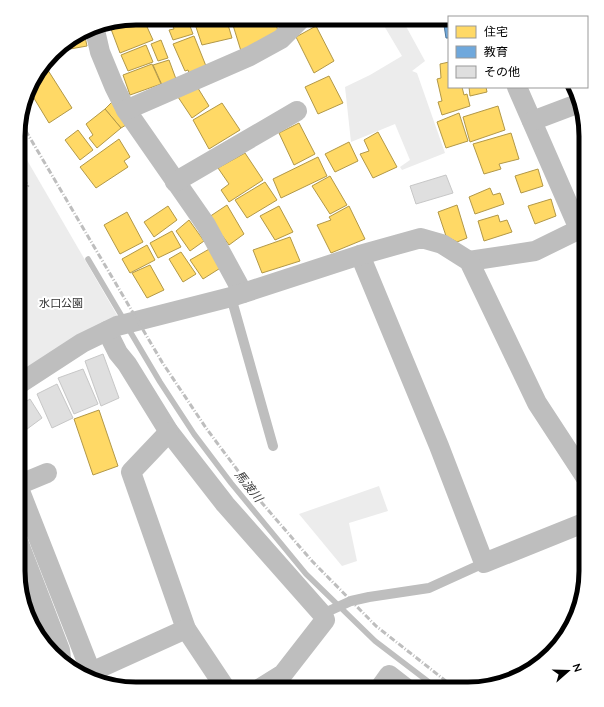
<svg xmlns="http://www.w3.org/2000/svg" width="604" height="707" font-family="Quicksand,'Noto Sans JP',sans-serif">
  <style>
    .green { fill: #ececec }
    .homes { fill: #ffd966; stroke: #b29847 }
    .schools { fill: #6fa8dc; stroke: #4e769a }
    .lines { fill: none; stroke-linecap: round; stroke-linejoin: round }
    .stream { stroke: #bfbfbf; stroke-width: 5.5 }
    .building { fill: #dfdfdf; stroke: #c7c7c7 }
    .path { stroke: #b9b9b9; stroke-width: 2.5; stroke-dasharray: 1 2; stroke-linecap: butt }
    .lane { stroke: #bebebe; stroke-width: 10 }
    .street { stroke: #bebebe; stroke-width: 20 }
    .rail { stroke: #bebebe; stroke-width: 3; stroke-dasharray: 6 2 1 2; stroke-linecap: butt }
    .labels { text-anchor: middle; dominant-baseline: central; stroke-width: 4; stroke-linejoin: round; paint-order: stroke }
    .park-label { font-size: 11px; fill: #333; stroke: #fff }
    .water-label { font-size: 12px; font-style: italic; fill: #444; stroke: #fff }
    .rim { fill: none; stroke: #000; stroke-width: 5 }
  </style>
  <rect width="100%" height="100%" fill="#fff"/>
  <g class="green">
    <path d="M380 19H402L425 61 412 71 417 73 445 153 402 170 400 167 410 160 395 124 351 142 345 87 370 75 402 56Z"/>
    <path d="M20 148 121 322 19 381Z"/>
    <path d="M379 486 388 511 349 523 357 561 342 566 299 514Z"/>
  </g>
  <g class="homes">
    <path d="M143 18 153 40 120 53 111 29Z"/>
    <path d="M170 18H187L193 34 173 40 169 30 174 29Z"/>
    <path d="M193 18H226L232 38 202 45Z"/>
    <path d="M245 18H274L279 34 241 51 232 22Z"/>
    <path d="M316 26 334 61 314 73 296 37Z"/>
    <path d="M84 32 87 46 70 49 68 42Z"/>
    <path d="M194 36 206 66 189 73 188 70 185 71 173 44Z"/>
    <path d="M161 40 168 58 158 61 151 44Z"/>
    <path d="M146 45 153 62 128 71 121 55Z"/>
    <path d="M169 60 176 79 162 85 153 65Z"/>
    <path d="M449 62V87H462L464 95 467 94 470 106 442 115 438 102 442 101 437 79 441 78 440 64Z"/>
    <path d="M44 64 72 108 49 123 29 90 34 77Z"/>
    <path d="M152 64 161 84 130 95 123 75Z"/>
    <path d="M329 76 343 103 318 114 305 87Z"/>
    <path d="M196 85 209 106 192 118 178 97Z"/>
    <path d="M469 87H486L487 92 470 96Z"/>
    <path d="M113 101 126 125 121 128 105 109Z"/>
    <path d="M222 103 240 130 209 149 193 120Z"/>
    <path d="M498 106 505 130 470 142 463 117Z"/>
    <path d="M105 109 121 128 97 148 89 138 93 135 86 124Z"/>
    <path d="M459 113 468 141 446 148 437 122Z"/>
    <path d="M299 123 315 154 294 165 279 133Z"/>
    <path d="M78 130 93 150 80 160 65 140Z"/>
    <path d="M378 132 397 167 373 178 360 154 369 151 364 140Z"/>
    <path d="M511 133 519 159 499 164 501 169 484 174 473 144Z"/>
    <path d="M119 139 130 157 124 161 128 167 96 188 80 167Z"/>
    <path d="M349 142 358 161 335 172 325 154Z"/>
    <path d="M245 153 263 180 229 202 221 190 229 184 218 168Z"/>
    <path d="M318 157 327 176 281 198 273 179Z"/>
    <path d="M538 169 543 186 521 193 515 176Z"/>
    <path d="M330 176 347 205 330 214 312 186Z"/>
    <path d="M265 182 277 200 247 218 235 200Z"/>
    <path d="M490 188 493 195 500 193 504 204 475 214 469 197Z"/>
    <path d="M551 199 556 216 535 224 528 206Z"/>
    <path d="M227 205 244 234 229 245 209 217Z"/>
    <path d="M457 205 467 238 457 242 446 236 438 212Z"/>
    <path d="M168 206 177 220 154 237 144 222Z"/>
    <path d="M279 206 293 232 275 240 260 216Z"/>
    <path d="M349 206 365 239 331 253 317 225 331 220 329 217Z"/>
    <path d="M127 212 143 242 120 254 104 225Z"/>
    <path d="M498 215 500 222 507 220 512 232 484 241 478 221Z"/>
    <path d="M189 220 204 241 190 251 176 231Z"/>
    <path d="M172 231 181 247 158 258 150 243Z"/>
    <path d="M290 237 300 261 262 273 253 250Z"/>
    <path d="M147 245 155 260 130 273 122 259Z"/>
    <path d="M211 248 222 267 203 279 190 260Z"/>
    <path d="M181 252 196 274 183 282 169 259Z"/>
    <path d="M150 265 164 290 147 298 132 273Z"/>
    <path d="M99 410 118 466 93 475 74 419Z"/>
  </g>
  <path class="schools" d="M443 19H449V38H446Z"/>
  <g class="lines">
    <g class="stream">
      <path d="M88 259 124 320"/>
      <path d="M128 328 160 382 194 434 231 483 306 574 375 641 438 689"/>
    </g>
  </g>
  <g class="building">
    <path d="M446 175 453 193 416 204 410 186Z"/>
    <path d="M103 354 119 398 101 406 85 361Z"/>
    <path d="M83 369 98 404 74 414 58 378Z"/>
    <path d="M57 384 73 418 52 428 37 394Z"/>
    <path d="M30 399 42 418 19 435V406Z"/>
  </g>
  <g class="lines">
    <path class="path" d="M20 191 28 186 20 169"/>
    <g class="lane">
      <path d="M231 297 273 446"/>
      <path d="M323 615 331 610 351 601 369 597 429 588 484 563"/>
    </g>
    <g class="street">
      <path d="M94 26 100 52 114 86 126 110 206 225 243 293"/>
      <path d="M517 87 579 229"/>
      <path d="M126 110 250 56 281 39 302 18"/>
      <path d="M532 121 577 104"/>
      <path d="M175 182 297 111"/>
      <path d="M360 255 439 446 484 563 586 522"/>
      <path d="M469 261 535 251 586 226"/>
      <path d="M107 331 118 353 127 364 169 432 225 504 323 615 325 620 283 674 259 689"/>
      <path d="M19 384 82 343 117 326 231 297 360 255 421 238 442 244 469 261 537 403 586 478"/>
      <path d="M169 432 131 472 186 629 226 689"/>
      <path d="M18 485 47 473"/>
      <path d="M18 486 91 672 186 629"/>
      <path d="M18 541 60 650 61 658"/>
      <path d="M379 689 389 675 407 689"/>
    </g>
    <path class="rail" d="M20 121 162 362 206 428 262 503 312 561 376 626 456 689"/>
  </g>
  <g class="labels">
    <g class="park-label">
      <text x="61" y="303">水口公園</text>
    </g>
    <g class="water-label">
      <text transform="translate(249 486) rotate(52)">馬渡川</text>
    </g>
  </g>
  <path d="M0 0H604V707H0ZM136 25H468A111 111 0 0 1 579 136V571A111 111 0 0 1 468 682H136A111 111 0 0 1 25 571V136A111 111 0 0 1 136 25Z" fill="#fff" fill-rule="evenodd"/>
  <path class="rim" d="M136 25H468A111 111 0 0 1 579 136V571A111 111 0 0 1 468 682H136A111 111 0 0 1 25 571V136A111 111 0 0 1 136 25Z"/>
  <rect x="448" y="16" width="140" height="72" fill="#ffffff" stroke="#999999"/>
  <rect x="456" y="26" width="20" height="12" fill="#ffd966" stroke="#999999"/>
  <text x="484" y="36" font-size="12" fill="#000000">住宅</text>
  <rect x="456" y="46" width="20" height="12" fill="#6fa8dc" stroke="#999999"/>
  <text x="484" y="56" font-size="12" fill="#000000">教育</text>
  <rect x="456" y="66" width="20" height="12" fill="#dfdfdf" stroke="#999999"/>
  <text x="484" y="76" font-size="12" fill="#000000">その他</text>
  <g transform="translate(568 671) rotate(70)" stroke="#ffffff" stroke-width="3" paint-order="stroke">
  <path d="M0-3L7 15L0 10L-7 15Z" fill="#000000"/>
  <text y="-6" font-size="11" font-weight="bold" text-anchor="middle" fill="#000000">N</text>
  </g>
</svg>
